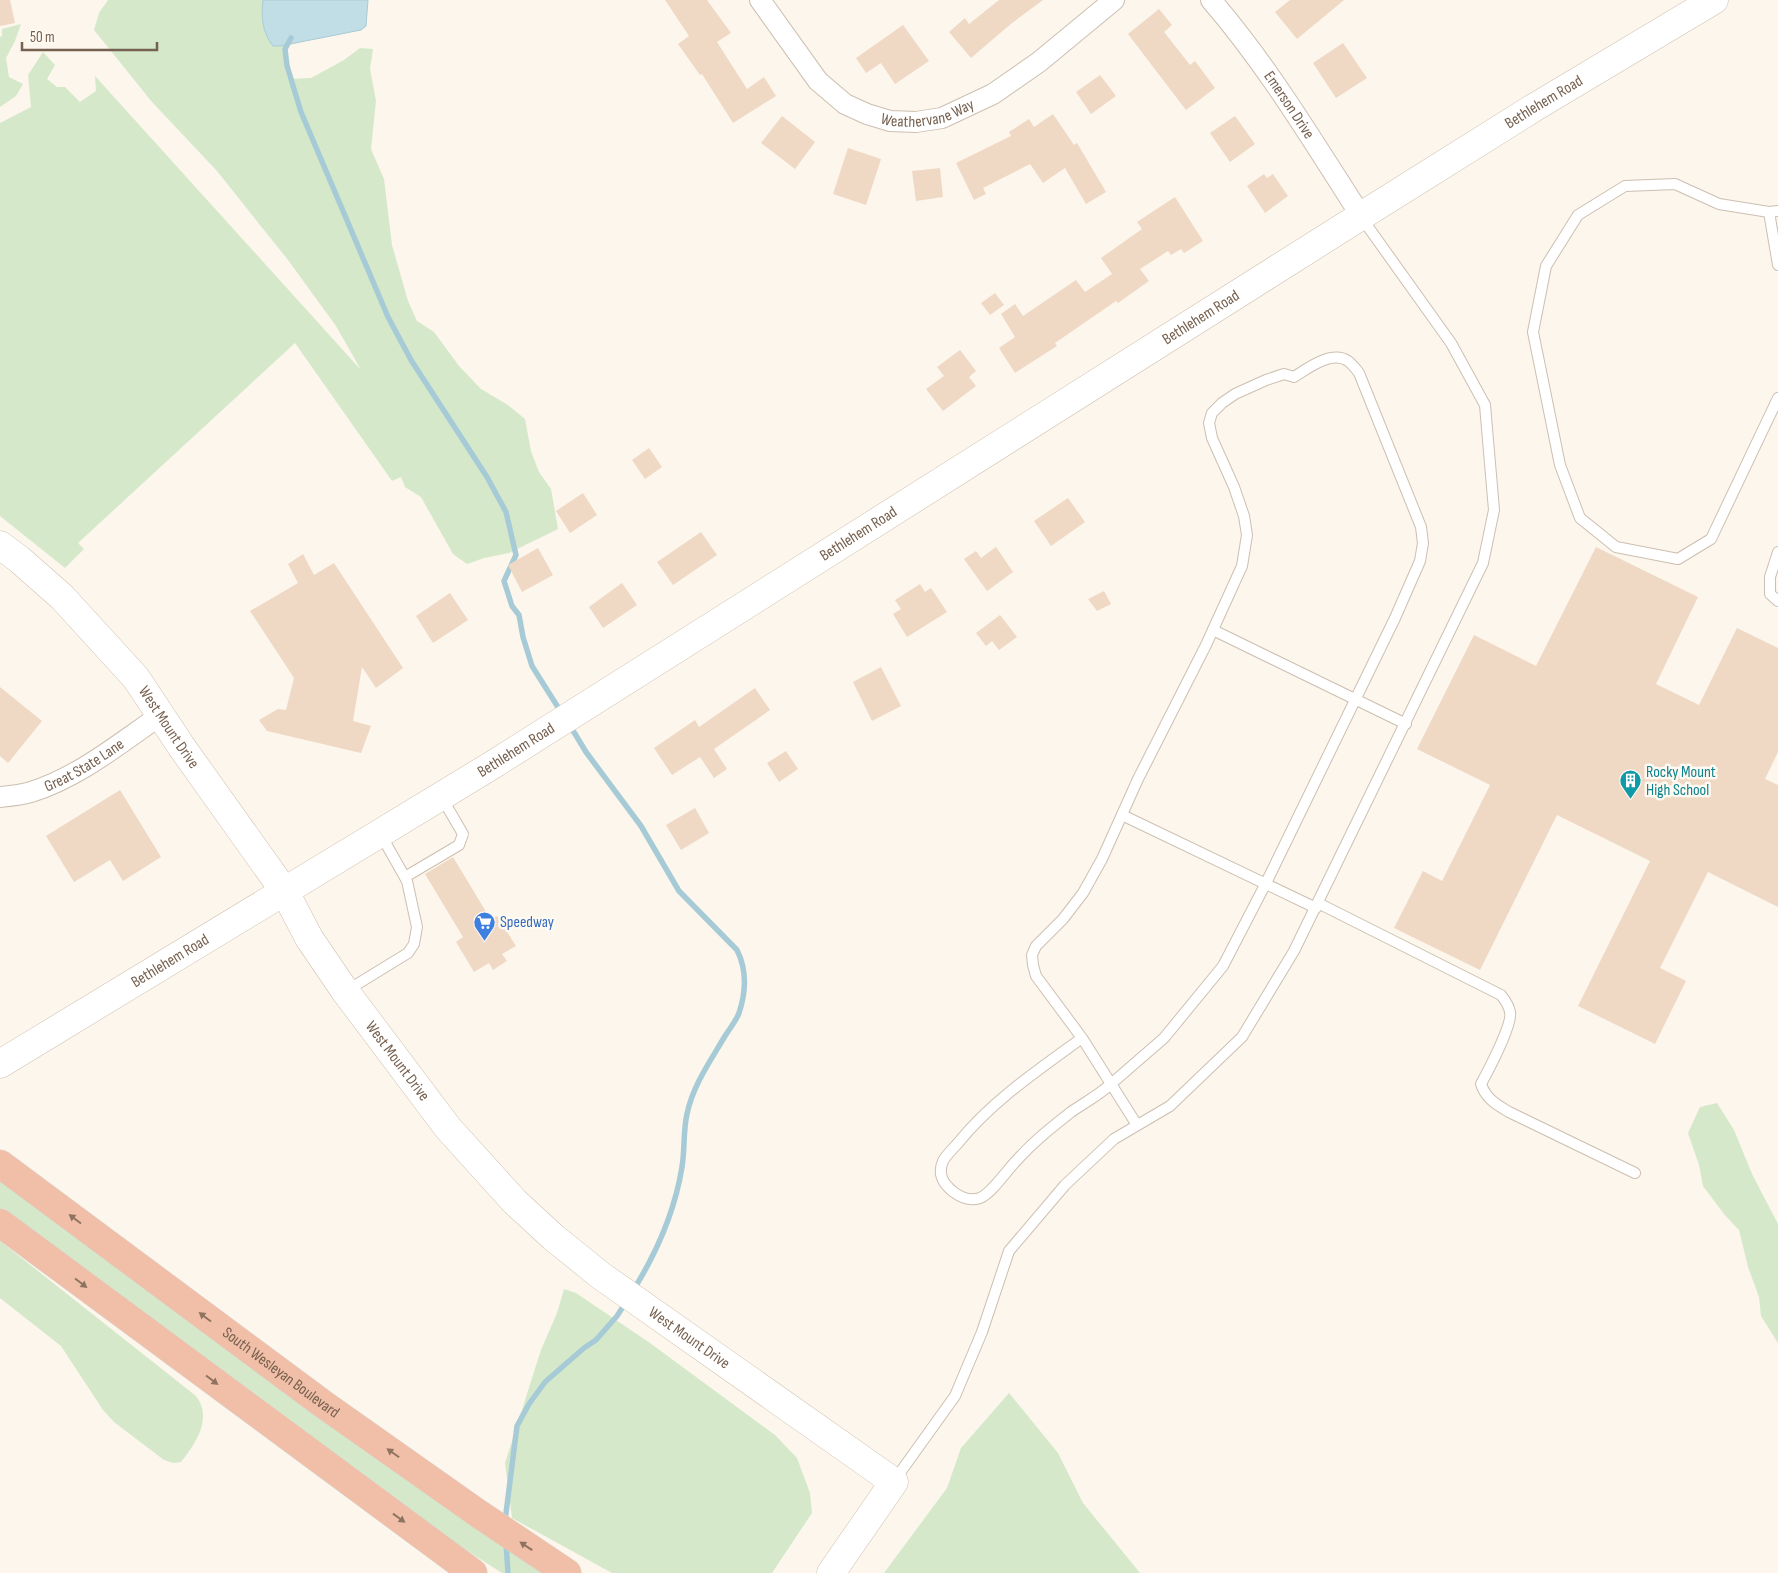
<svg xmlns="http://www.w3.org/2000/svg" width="1778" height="1573" font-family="'Sofia Sans Condensed',sans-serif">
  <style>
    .green { fill: #d5e9ca }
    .water { fill: #c1dde5; stroke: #a7cbd6 }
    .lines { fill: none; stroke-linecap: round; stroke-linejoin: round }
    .stream { stroke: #a7cbd6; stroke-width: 5.5 }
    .building { fill: #efd9c5 }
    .lane-casing { stroke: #cdbfb1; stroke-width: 12 }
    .street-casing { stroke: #cdbfb1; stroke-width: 22 }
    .secondary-casing { stroke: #d0c0af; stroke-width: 29 }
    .highway-casing { stroke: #d9d2ce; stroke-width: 29 }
    .lane { stroke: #fff; stroke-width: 10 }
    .street { stroke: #fff; stroke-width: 20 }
    .secondary { stroke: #fff; stroke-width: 28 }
    .highway { stroke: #f1bfa7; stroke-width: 28 }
    .oneway { fill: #8f7361 }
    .labels { text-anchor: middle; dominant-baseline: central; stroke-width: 5; stroke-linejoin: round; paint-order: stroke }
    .street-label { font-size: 16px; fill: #76604f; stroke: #fefaf2 }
    .culture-label { font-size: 16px; fill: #0d838f; stroke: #fefaf2; text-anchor: start }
    .shop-label { font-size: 16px; fill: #366cbe; stroke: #fefaf2; text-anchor: start }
  </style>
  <rect width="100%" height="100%" fill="#fcf6ec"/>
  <g class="green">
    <path d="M108 0H263C261 17 262 32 273 46L287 44 284 65 288 79 311 78 344 60 360 48 373 49 370 69 376 101 371 149 384 179 392 245 408 301 417 321 434 332 459 366 481 389 508 405 525 419 531 451 539 472 551 489 558 529 509 553 484 558 467 564 453 554 421 497 405 487 401 477 392 481 295 343 78 543 84 549 65 568 0 516V123L31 107 28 75 43 52 55 65 47 79 57 87H65L80 102 96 91 95 76 361 370 336 326 288 260 217 171 152 102 94 30 99 13Z"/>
    <path d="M21 24 15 41 6 58 9 77 23 84 16 96 0 107V37L2 36V29Z"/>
    <path d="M1717 1103 1734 1130 1752 1174 1778 1224V1343L1761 1316 1759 1297 1748 1267 1739 1230 1724 1214 1703 1186 1699 1165 1688 1133 1700 1107Z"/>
    <path d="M0 1178 547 1573H502L430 1527 0 1209Z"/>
    <path d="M0 1241 196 1396C213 1418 196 1443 181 1462L173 1463 164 1460 114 1422 103 1410 61 1346 0 1298Z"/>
    <path d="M564 1289 576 1293 650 1343 775 1435 797 1458 810 1493 812 1513 772 1573H612L512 1518 505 1463 541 1350 557 1313Z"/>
    <path d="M1009 1393 1058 1453 1083 1503 1140 1573H884L947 1488 961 1448Z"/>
  </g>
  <path class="water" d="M263 0H368L366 26 361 30 280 46H273C262 32 261 17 263 0Z"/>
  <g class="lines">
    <g class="stream">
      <path d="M291 38 285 49 287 66 301 112 388 317 411 360 487 477 506 512 516 555 504 581 512 606 519 615 523 637 532 666 561 712"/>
      <path d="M569 724 586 752 641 826 679 891 737 950C747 970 746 992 739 1013 736 1021 730 1028 725 1036 711 1060 693 1085 687 1114 683 1131 685 1149 682 1167 675 1210 657 1252 634 1289"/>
      <path d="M505 1521 517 1426 529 1404 545 1382 584 1348 596 1340 617 1316 626 1302"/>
      <path d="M506 1543 508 1573"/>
    </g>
  </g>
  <g class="building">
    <path d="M0 0H10L15 23 0 26Z"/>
    <path d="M665 0H707L731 33 717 42 747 89 764 77 776 96 733 123 702 74 700 75 678 44 689 36Z"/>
    <path d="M999 0H1043L1012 23 971 58 949 32 965 18 969 24Z"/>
    <path d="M1290 0H1344L1297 39 1275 12Z"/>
    <path d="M1159 9 1172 25 1164 32 1190 65 1195 61 1215 88 1186 110 1128 34Z"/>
    <path d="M903 25 929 61 895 84 881 63 866 73 856 58Z"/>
    <path d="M1343 43 1367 78 1336 98 1313 63Z"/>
    <path d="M1100 75 1116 96 1091 114 1076 92Z"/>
    <path d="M1053 114 1074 145 1077 143 1106 192 1086 204 1065 168 1043 183 1030 164 983 188 986 194 974 200 956 163 1011 136 1009 132 1029 119 1034 127Z"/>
    <path d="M782 116 815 142 795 169 761 143Z"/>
    <path d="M1235 116 1255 144 1230 162 1210 133Z"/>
    <path d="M848 148 881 159 866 205 833 194Z"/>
    <path d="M940 168 943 197 916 201 912 171Z"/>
    <path d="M1264 174 1267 178 1273 174 1288 196 1265 213 1247 186Z"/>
    <path d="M1175 197 1203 241 1184 253 1181 249 1171 255 1168 251 1140 269 1149 281 1118 303 1116 301 1055 343 1057 346 1015 373 999 348 1015 337 1001 314 1015 304 1023 316 1076 280 1085 292 1112 274 1101 258 1142 229 1137 222Z"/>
    <path d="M995 293 1004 305 990 315 981 303Z"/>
    <path d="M960 350 976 371 969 377 976 386 943 411 926 389 944 376 937 367Z"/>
    <path d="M649 448 662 467 645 479 632 460Z"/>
    <path d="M583 493 597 515 570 533 556 511Z"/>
    <path d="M1068 498 1085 522 1051 546 1034 521Z"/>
    <path d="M701 532 717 555 673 585 657 562Z"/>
    <path d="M996 547 1013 572 987 591 964 559 976 551 981 558Z"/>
    <path d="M1596 547 1698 597 1656 684 1699 705 1737 628 1778 648V752L1765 779 1778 785V907L1708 872 1660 968 1686 981 1655 1044 1578 1006 1650 861 1557 815 1480 970 1394 928 1423 871 1442 881 1490 785 1417 749 1474 635 1536 666Z"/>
    <path d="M538 548 553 575 522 592 508 565Z"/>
    <path d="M303 554 314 575 334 563 403 668 376 688 362 667 353 721 371 726 361 753 267 731 259 720 278 709 286 710 294 678 250 611 298 583 288 564Z"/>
    <path d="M622 583 637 605 603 628 589 607Z"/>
    <path d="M920 584 925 592 931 588 947 612 907 637 893 614 901 609 895 600Z"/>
    <path d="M1104 591 1111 604 1097 611 1088 599Z"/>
    <path d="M450 593 468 620 433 643 416 616Z"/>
    <path d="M1000 615 1017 637 999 650 992 641 986 646 976 633Z"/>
    <path d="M881 667 901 706 872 721 853 682Z"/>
    <path d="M0 687 42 721 8 763 0 756Z"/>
    <path d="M755 688 770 710 714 749 727 769 714 778 700 757 672 775 654 748 695 720 699 727Z"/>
    <path d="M786 751 798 769 779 782 767 763Z"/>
    <path d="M120 790 161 857 123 881 110 860 74 882 46 836Z"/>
    <path d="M695 808 709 833 681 850 666 825Z"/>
    <path d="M453 857 491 920 497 916 516 946 502 954 507 961 493 970 489 963 474 972 456 942 463 937 425 874Z"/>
  </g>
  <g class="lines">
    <defs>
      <g id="lane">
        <path d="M1778 211 1769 212 1719 204 1675 184 1625 186 1578 215 1546 266 1533 332 1560 465 1580 518 1616 547 1678 559 1711 539 1778 398"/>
        <path d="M1769 212 1778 265"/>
        <path d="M1778 552 1770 577V594L1778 601"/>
        <path d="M1213 630 1406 724"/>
        <path d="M1122 815 1316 908"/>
        <path d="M405 877 459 845 463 834 442 798"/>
        <path d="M1318 903 1501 995C1505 1000 1509 1006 1510 1012 1513 1024 1488 1071 1481 1084 1486 1099 1497 1105 1509 1112L1635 1173"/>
        <path d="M346 991 408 953 414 944 417 927 407 881 381 835"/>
        <path d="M1082 1038C1038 1070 992 1101 958 1143 953 1149 946 1155 943 1161 937 1175 944 1185 955 1193 962 1198 971 1201 980 1198 992 1193 1007 1170 1017 1160 1033 1142 1052 1127 1071 1112 1084 1103 1099 1095 1111 1084L1164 1038 1223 966 1266 883 1395 618 1420 561 1423 543 1421 527 1359 373C1356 369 1352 364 1348 361 1332 350 1308 368 1294 377L1284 374 1266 380 1235 394 1222 403 1212 413 1209 423 1212 438 1234 487 1244 516 1247 535 1242 566 1206 645 1138 779 1102 859 1083 893 1063 919 1036 946 1032 955 1033 965 1036 976 1082 1038 1137 1125"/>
        <path d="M894 1481 955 1396 982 1332 1009 1251 1065 1185 1114 1139 1170 1106 1242 1037 1294 951 1483 563 1494 510 1485 405 1451 343 1361 217"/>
      </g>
      <g id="street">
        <path id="s1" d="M760 0 818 81 845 104 867 114 890 121 916 122 942 118 993 94 1039 62 1114 0"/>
        <path id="s2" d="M1211 0C1268 66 1314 143 1361 216"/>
        <path id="s3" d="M0 797C10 796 21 795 31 792 79 777 120 743 161 715"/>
      </g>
      <g id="secondary">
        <path id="s4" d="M0 545 20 560 62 597 136 678 181 746 285 892 309 938 345 991 448 1128 515 1202 553 1237 600 1275 894 1482 831 1573"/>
        <path id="s5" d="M0 1064 494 764 1361 216 1535 107 1714 0"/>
      </g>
      <g id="highway">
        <path id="s6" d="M0 1164 323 1404 479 1514 567 1573"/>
        <path d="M0 1223 473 1573"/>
      </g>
    </defs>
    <use href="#lane" class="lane-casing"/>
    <use href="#street" class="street-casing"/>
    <use href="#secondary" class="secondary-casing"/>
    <use href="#highway" class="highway-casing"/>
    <use href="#lane" class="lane"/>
    <use href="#street" class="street"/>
    <use href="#secondary" class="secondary"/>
    <use href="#highway" class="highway"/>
  </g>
  <defs><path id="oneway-solid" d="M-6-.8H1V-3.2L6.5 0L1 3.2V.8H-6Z" transform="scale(1.25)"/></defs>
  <g class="oneway">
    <use href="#oneway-solid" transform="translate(75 1219) rotate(-143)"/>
    <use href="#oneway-solid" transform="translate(81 1283) rotate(37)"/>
    <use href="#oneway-solid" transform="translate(205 1317) rotate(-143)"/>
    <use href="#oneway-solid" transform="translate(212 1380) rotate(37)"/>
    <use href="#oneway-solid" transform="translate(393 1453) rotate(-145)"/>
    <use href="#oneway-solid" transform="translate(399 1518) rotate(36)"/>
    <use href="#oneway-solid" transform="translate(526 1546) rotate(-146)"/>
  </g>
  <defs>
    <symbol id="building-pin" viewBox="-11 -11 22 30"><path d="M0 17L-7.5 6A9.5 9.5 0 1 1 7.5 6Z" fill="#0f9aa8" stroke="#fefaf2"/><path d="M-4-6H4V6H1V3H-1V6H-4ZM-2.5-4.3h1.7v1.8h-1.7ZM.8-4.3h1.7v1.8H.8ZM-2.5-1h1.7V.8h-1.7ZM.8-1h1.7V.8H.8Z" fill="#fff"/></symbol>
    <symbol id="supermarket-pin" viewBox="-11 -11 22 30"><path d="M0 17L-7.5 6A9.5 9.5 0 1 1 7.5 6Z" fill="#3f7fe0" stroke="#fefaf2"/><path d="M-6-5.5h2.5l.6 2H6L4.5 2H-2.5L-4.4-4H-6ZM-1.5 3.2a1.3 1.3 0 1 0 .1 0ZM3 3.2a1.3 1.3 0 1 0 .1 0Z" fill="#fff"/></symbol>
  </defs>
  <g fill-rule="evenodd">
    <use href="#building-pin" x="1618" y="768" width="25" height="34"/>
    <use href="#supermarket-pin" x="472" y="910" width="25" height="34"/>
  </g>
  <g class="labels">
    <g class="street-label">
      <text stroke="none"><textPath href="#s5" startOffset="1819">Bethlehem Road</textPath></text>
      <text stroke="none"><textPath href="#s2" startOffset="131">Emerson Drive</textPath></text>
      <text stroke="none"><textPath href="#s1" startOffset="222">Weathervane Way</textPath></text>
      <text stroke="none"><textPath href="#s5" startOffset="1414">Bethlehem Road</textPath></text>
      <text stroke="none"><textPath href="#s5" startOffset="1009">Bethlehem Road</textPath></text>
      <text stroke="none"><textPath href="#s4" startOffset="250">West Mount Drive</textPath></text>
      <text stroke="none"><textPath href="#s5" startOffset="604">Bethlehem Road</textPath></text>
      <text stroke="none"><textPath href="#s3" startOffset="91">Great State Lane</textPath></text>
      <text stroke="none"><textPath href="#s5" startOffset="199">Bethlehem Road</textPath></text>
      <text stroke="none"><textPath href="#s4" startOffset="655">West Mount Drive</textPath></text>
      <text stroke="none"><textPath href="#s4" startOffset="1060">West Mount Drive</textPath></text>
      <text stroke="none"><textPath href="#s6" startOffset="350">South Wesleyan Boulevard</textPath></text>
    </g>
    <g class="culture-label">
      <text x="1646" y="772">Rocky Mount<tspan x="1646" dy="18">High School</tspan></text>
    </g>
    <g class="shop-label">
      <text x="500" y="922">Speedway</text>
    </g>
  </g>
  <path d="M22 42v8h135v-8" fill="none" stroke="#76604f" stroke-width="2.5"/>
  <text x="30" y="42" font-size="15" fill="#76604f" stroke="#fefaf2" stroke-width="4" paint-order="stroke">50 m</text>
</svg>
